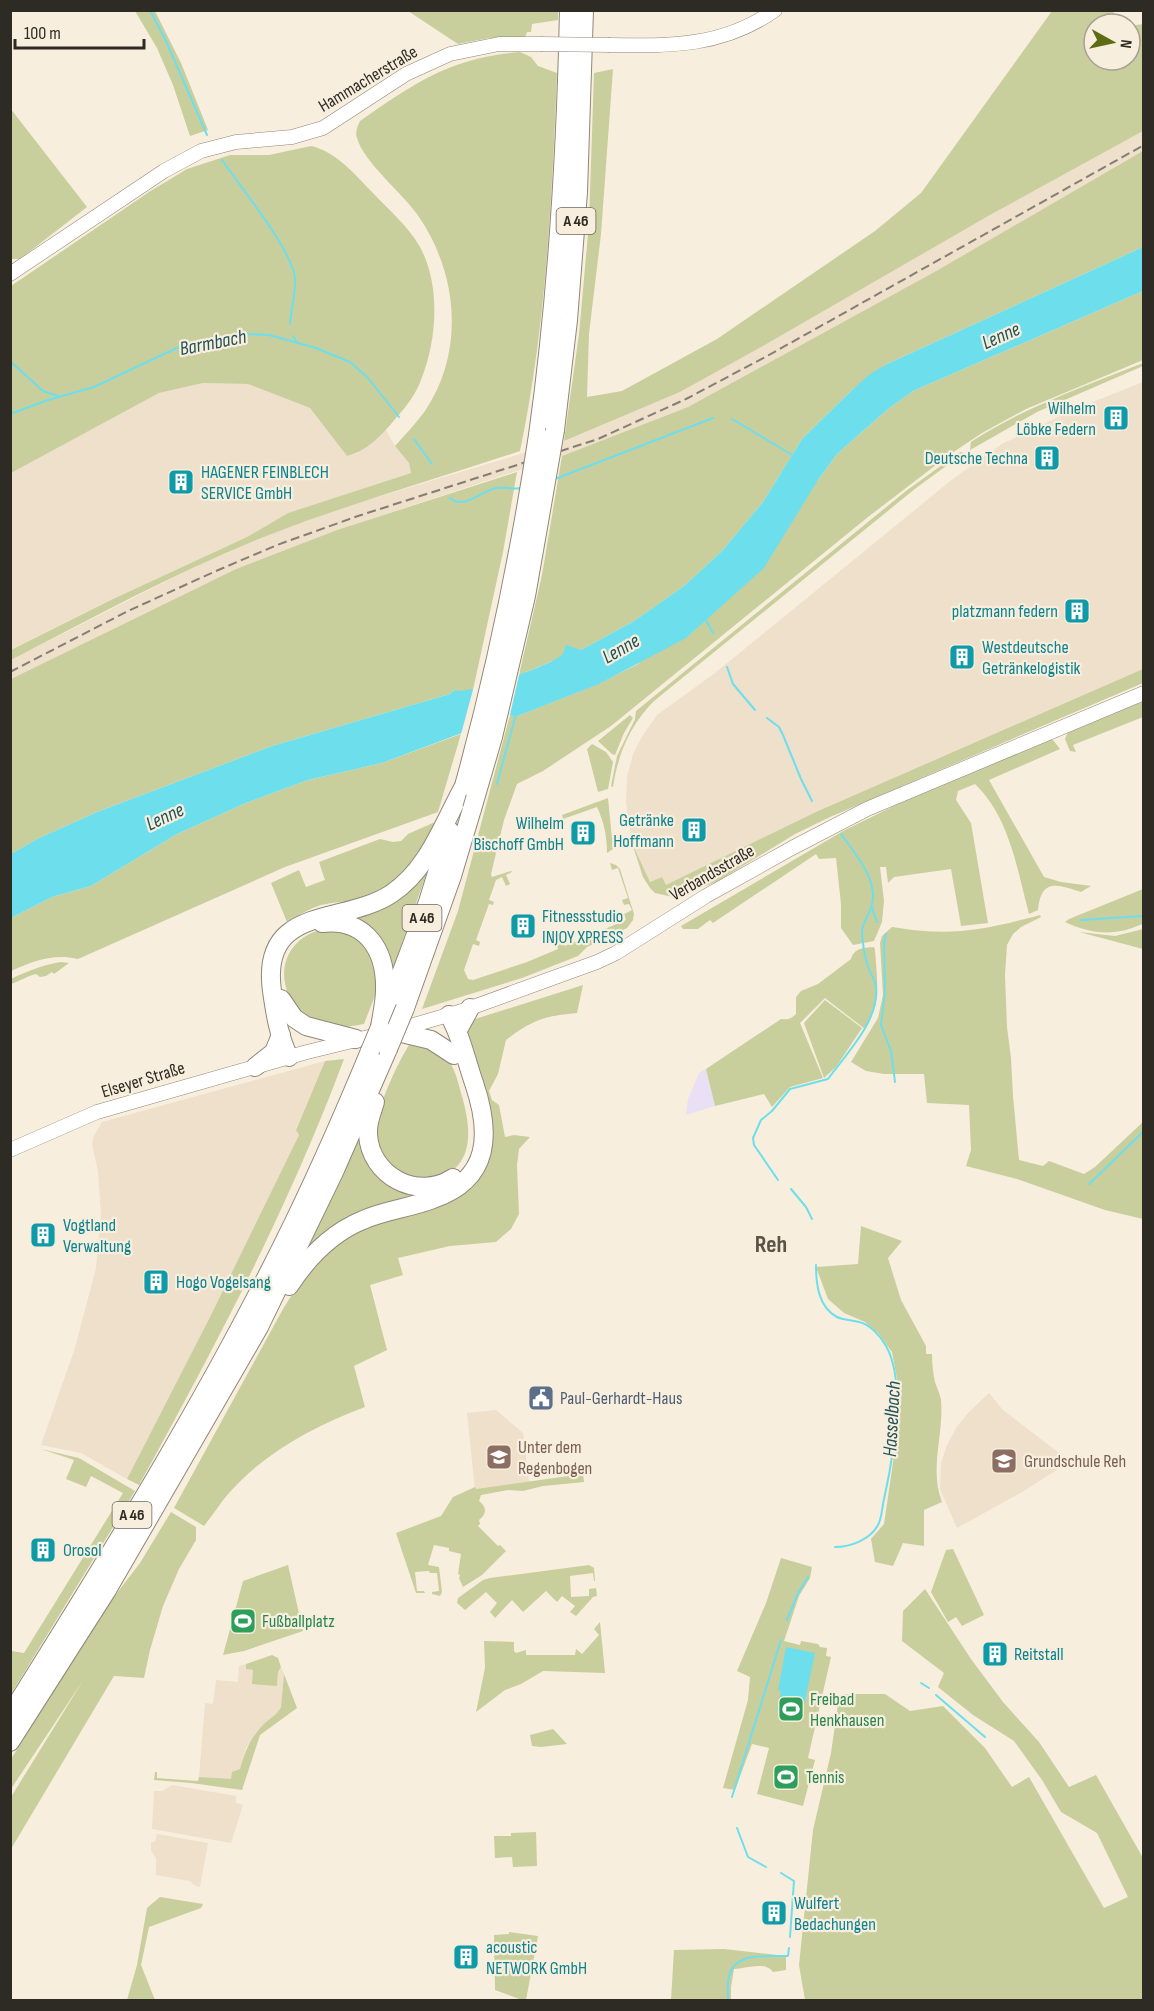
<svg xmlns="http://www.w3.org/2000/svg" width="1154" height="2011" font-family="'Sofia Sans Condensed',sans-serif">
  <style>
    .commercial { fill: #eae0f5 }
    .built { fill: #eee0ca }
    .green { fill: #c9ce9d }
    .water { fill: #6ddfec }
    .pier { fill: #f8eedd }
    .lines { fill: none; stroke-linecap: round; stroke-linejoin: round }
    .stream { stroke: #6ddfec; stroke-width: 2 }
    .secondary-casing { stroke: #908778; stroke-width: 15 }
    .highway-casing { stroke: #908778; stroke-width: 20 }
    .secondary { stroke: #fff; stroke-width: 14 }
    .highway { stroke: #fff; stroke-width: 18 }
    .rail { stroke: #857e74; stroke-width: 2; stroke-dasharray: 9 4.5; stroke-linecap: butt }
    .secondary-bridge-casing { stroke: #908778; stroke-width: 15; stroke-linecap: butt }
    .highway-bridge-casing { stroke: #908778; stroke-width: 20; stroke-linecap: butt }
    .secondary-bridge { stroke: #fff; stroke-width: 14 }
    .highway-bridge { stroke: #fff; stroke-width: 18 }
    .labels { text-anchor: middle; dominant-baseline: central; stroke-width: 4.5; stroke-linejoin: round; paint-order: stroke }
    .shield { fill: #f8eedd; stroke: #6b655c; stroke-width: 1.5 }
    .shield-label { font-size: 16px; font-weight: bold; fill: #2e2a24 }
    .street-label { font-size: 18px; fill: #2e2a24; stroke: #f8eedd }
    .culture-label { font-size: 18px; fill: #0d838f; stroke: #f8eedd; text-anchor: start }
    .service-label { font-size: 18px; fill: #4e5e75; stroke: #f8eedd; text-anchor: start }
    .education-label { font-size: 18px; fill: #785e54; stroke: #f8eedd; text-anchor: start }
    .leisure-label { font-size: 18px; fill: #27864d; stroke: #f8eedd; text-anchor: start }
    .water-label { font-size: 20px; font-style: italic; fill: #215359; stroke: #f8eedd }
    .district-label { font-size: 24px; font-weight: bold; fill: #5b5345; stroke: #f8eedd }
  </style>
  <rect width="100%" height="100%" fill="#f8eedd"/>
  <path class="commercial" d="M706 1069 715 1106 686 1115 688 1099 699 1073Z"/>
  <g class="built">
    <path d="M1143 131V152L938 270 688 407 562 456 337 530 236 569 11 679V660L198 565 269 535 344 507 564 441 680 392 763 346 990 215Z"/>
    <path d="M1143 382V669L818 811 666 886 662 877 650 882 632 843 626 803 627 777 633 754 643 735 657 715 715 673 954 478 1002 444 1075 409Z"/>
    <path d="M203 383 248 384 310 408 347 456 356 454 386 430 395 446 409 463 411 473 288 513 247 537 113 599 11 650V473L159 393Z"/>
    <path d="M325 1061 296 1129 299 1135 210 1317 127 1479 81 1453 41 1445 75 1348 96 1268 101 1214 98 1172 92 1144 93 1138 102 1122Z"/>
    <path d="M989 1393 1003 1410 1067 1459 1066 1464 1022 1492 957 1528 940 1489 941 1463 947 1445 956 1428 969 1412Z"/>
    <path d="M496 1410 523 1433 529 1482 475 1489 467 1413Z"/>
    <path d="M246 1664V1669L253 1670 277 1686 278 1672 281 1667 284 1674 281 1707 278 1712 257 1733 246 1748 240 1769 232 1780 199 1777 205 1703 213 1704 216 1680 238 1682 239 1666Z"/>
    <path d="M172 1785 236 1796V1803L243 1805 231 1843 152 1829 154 1791H162Z"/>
    <path d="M157 1834 208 1843 200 1887 194 1885 190 1881 156 1875V1858L151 1850V1842H155Z"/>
  </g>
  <g class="green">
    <path d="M135 11H155L181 63 208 130 190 136 173 85 157 48Z"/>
    <path d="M408 11H558V20L532 24 531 32H527L525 38H489L458 44Z"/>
    <path d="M1052 11H1113L1116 20 1122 24H1094V60H1130V26L1143 24V131L990 215 763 346 680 392 564 441 579 334 589 223 594 73 613 69 601 234 589 334 587 397 622 391 717 339 875 231 921 193Z"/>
    <path d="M520 52 531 57 538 66 557 73C552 199 546 327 520 451 436 479 351 503 269 535 180 570 96 616 11 660V650L113 599 247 537 288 513 411 473 409 463 395 446C405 435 416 423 425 411 465 352 458 274 419 217 404 194 364 163 357 138 355 132 357 127 360 121 414 83 452 57 520 52Z"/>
    <path d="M10 108 87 207 20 259H11Z"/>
    <path d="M311 146C337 152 354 174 372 192 389 210 408 226 420 247 441 286 437 340 421 380 416 394 406 407 396 418 384 433 366 452 347 456L310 408 248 384 203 383 159 393 11 473V286L149 192 187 169 230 155H269Z"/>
    <path d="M1143 151V247L887 364 853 389 802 439 763 502 722 551 684 586 634 621 581 650 574 649 557 659 519 675 542 575 562 456 688 407 938 270Z"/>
    <path d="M1143 291V360L1026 409 982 433 949 455 868 517 611 726 543 771 517 784 504 820 491 874 492 877 511 871 512 872 506 875 510 884 506 886 502 877 496 880 489 900 494 902 493 905 489 904 476 940 480 942 479 946 473 944 464 970 468 979 473 980 527 962 558 949 557 945 562 941 565 946 626 920 624 914 632 910 629 904 624 905 622 900 628 898 618 868 612 870 610 863 616 865 620 869 634 914 633 920 627 928 587 947 578 956 522 978 422 1009 458 911 510 715 515 717 598 684 638 664 818 480 837 454 888 409 913 391Z"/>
    <path d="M1143 363V366L1037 412 970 450 971 442C1023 408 1085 386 1143 363Z"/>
    <path d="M960 452 964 453 916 488 654 701C630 725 618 754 613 787L611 786 617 756 635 719 636 711 906 491Z"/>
    <path d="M517 472 503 552 473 690 458 692 454 690 450 694 272 746 97 812 37 839 11 854V679L236 569 337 530Z"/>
    <path d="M1143 669V683L830 817 795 834 718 881 691 892 673 897 655 893 650 888 643 877 632 843 650 882 662 877 666 885 818 811Z"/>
    <path d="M1143 702V717L1073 745 1076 752 1070 751 1065 739 1068 732 1123 708Z"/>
    <path d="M630 715 633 718 624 733 615 755 612 754 598 741Z"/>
    <path d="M461 734 438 812 285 867 78 959C53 953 33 961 11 971V918L52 897 91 886 177 834 246 803 308 780 382 763Z"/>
    <path d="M1046 740H1053L1060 749 989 780 1044 877 1061 882 1091 886 1081 892C1057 884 1041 878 1038 910L1029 914C1017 869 1010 818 975 784L958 791 956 800 971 823 988 923 961 926 951 869 894 877 888 883 886 867H880L884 901 882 922 874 941 853 945 841 928V904L836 858 819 859 816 854 713 923 710 920 698 929H683L681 926 845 830 898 804Z"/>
    <path d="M592 744 606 752 613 762 608 789 598 792 587 749Z"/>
    <path d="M608 798 613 849 607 853C607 836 604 822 597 807L563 819 562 815Z"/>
    <path d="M435 822C419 855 397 890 358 899 346 902 333 902 321 905 309 909 298 915 287 922L271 883 299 870 306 887 325 880 319 862 380 839 393 842 401 841 408 834Z"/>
    <path d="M434 852 388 983 387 964 336 917 363 911Z"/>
    <path d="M1143 889V924C1136 926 1129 930 1121 931 1102 935 1082 930 1065 922L1069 919Z"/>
    <path d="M1040 915 1041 917 1021 927 1013 934 1007 945 1005 975 1007 1027 1011 1058 1013 1096 1019 1160 1043 1166 1049 1161 1084 1174 1095 1167 1143 1122V1219L1105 1210 1017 1179 966 1166 971 1150 969 1105 927 1103 924 1074H884L866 1071 851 1062 878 1018 883 995 880 943 882 936 892 927C951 937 984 930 1040 915Z"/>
    <path d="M323 929 349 932 370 950 378 971 376 993 364 1024C351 1026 331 1031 318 1025 273 1003 271 942 323 929Z"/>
    <path d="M1143 929V949L1079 932 1115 936Z"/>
    <path d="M874 947 875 950C877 981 882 1001 865 1029L825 998 800 1023 823 1078 790 1087 772 1107 764 1094 715 1106 706 1069 781 1019C788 1020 791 1019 796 1014V997L801 991 818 984 851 959C854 948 863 948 874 947Z"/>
    <path d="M61 962 69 963 54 974 52 972 46 976 40 977 36 974C27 976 20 981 11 984V979C27 971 43 965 61 962Z"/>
    <path d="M583 985 577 1013C544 1016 532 1020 506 1040L498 1074 489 1091 492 1100 499 1105 505 1137 514 1135 530 1137 519 1149 517 1165 519 1214 511 1229 496 1242 450 1246 398 1258 403 1275 370 1285 387 1350 354 1366 365 1407C315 1426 265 1452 229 1493 220 1503 213 1515 204 1526L174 1508 283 1309C305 1273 331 1240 372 1224 403 1211 446 1213 471 1188 475 1183 478 1177 481 1172L464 1036 472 1020Z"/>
    <path d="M825 1000 862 1028 836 1067 824 1078 804 1023Z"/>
    <path d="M409 1045C422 1044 437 1049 447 1059 455 1068 458 1082 461 1093 471 1126 477 1167 435 1179 425 1182 409 1177 398 1175 392 1167 383 1159 378 1150 366 1127 396 1066 409 1045Z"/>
    <path d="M344 1059C289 1207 215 1347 139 1485L127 1479 210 1317 299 1135 296 1130 325 1061Z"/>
    <path d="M365 1126 367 1152 432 1191 401 1204 300 1265Z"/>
    <path d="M861 1226 902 1241 888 1258 901 1300 926 1346V1354H932C932 1364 933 1373 935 1382 937 1388 940 1394 941 1400 944 1435 929 1469 942 1502L924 1510V1546L903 1543 893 1566 875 1562 871 1539 884 1524 897 1435 899 1389 892 1352 878 1333 865 1322 844 1313 828 1299 816 1267 858 1264Z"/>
    <path d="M41 1449 79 1458 135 1491 11 1694V1651L24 1653 123 1493 91 1476 86 1487 66 1479 74 1460Z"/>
    <path d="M583 1474 584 1482 543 1486 523 1491 508 1490 481 1495 479 1501C487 1507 487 1514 479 1520L480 1524 478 1526 498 1546 500 1545 506 1551 482 1575 463 1587 459 1578 460 1575 458 1574 461 1554 449 1551V1548L434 1545 428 1565 439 1567 442 1592 440 1596 432 1594V1592L439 1591 437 1573H430L429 1571 415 1572 417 1591H424L425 1593H416L396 1533 441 1516 453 1497 475 1487 476 1489Z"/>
    <path d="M171 1512 196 1527V1540L179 1569 163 1606 150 1650 144 1678 114 1676 11 1849V1797L84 1679 11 1789V1759L107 1606 140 1563Z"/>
    <path d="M953 1549 984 1615 962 1626 956 1617 948 1622 931 1592 946 1550Z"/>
    <path d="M781 1558 812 1567 810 1578 799 1596 784 1641 800 1645 801 1641 818 1644 820 1647 827 1648 826 1656 831 1657 808 1758 815 1760 803 1806 757 1794 769 1748 752 1744 735 1790 723 1788 748 1700 750 1677 737 1671 766 1603Z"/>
    <path d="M288 1565 303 1631 244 1651 223 1655 243 1581Z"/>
    <path d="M589 1565 594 1568 595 1581H594L593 1573 570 1576 571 1597 589 1596V1589L596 1588 597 1596 593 1597 576 1616 570 1612 575 1606 562 1596 557 1602 546 1591 523 1612 512 1600 495 1618 490 1612 497 1603 486 1592 465 1610 457 1603 458 1598 483 1580 490 1578Z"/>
    <path d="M925 1589 971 1659 1003 1702 1039 1742 1069 1787 1096 1775 1143 1858V2000H805L799 1965 813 1830 831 1753 838 1704 842 1694H885L910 1711 943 1706 985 1748 1012 1787 1029 1777 1104 1908 1128 1897 1097 1833 1061 1812 1042 1780 1014 1741 973 1715 938 1687 944 1673 902 1641 903 1611Z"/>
    <path d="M600 1622 605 1673 543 1671 521 1684 505 1690 476 1712 485 1668 484 1641 514 1642V1651L516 1653 526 1650V1655H575L576 1649 582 1654 599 1635 594 1629Z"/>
    <path d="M272 1655 278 1658 281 1667 278 1672 277 1686 252 1684 253 1670 246 1669V1664Z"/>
    <path d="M284 1674 297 1708 260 1735 242 1790 191 1783 154 1780 155 1772H157V1778L198 1781 199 1777 231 1779 232 1772 240 1769C245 1751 250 1739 263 1725 269 1719 277 1715 281 1707Z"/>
    <path d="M553 1729 567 1744 541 1747 532 1746 530 1735Z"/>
    <path d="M536 1832 537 1866 513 1867 512 1857 495 1858 494 1836H511V1833Z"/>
    <path d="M160 1897 203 1904 201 1908 149 1927 141 1965 155 2000H127L137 1965 147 1908Z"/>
    <path d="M509 1932 538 1936 526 2000H522L495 1990 494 1935 509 1934Z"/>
    <path d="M724 1949 786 1956V1970L773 1972C765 1961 747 1968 734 1969L731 1987V2000H671L674 1950Z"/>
  </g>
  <g class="water">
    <path d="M1143 247V291L913 391 888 409 837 454 818 480 764 568 686 638 599 684 515 717 510 715 382 763 308 780 246 803 177 834 91 886 52 897 11 918V854L37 839 97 812 272 746 450 694 454 690C466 696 547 666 559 657 564 654 564 650 566 645L581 650 634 621 684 586 722 551 763 502 802 439 853 389 870 374 887 364Z"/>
    <path d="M786 1647 815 1653 802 1715 777 1710 781 1691 778 1690Z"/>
  </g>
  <path class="pier" d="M520 671 509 719 460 738 474 686Z"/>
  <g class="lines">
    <g class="stream">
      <path d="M150 10 166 41 207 135"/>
      <path d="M222 160C240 186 292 250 295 278 296 292 291 310 290 324"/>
      <path d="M293 336 297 343"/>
      <path d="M10 361 43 391 58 396"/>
      <path d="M10 414 48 400 94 387 181 346 245 334 269 335 316 348 350 362 368 378 399 417"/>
      <path d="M732 419 794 456"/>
      <path d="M414 439 432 464"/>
      <path d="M555 479 713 418"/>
      <path d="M450 498C463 510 482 491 496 488 504 486 512 490 521 488"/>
      <path d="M706 620 713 633"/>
      <path d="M727 667 733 684 755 710"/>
      <path d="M767 718 779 727 783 735 801 779 812 801"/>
      <path d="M497 784 516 714"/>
      <path d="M872 908 877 922"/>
      <path d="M1081 920 1143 916"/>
      <path d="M886 934 884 943 885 992 881 1025 891 1051 895 1082"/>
      <path d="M778 1180 754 1145 753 1138 761 1120 772 1111 790 1089 828 1079C846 1054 880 1020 876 987 875 979 870 974 868 966 864 957 863 944 862 934 861 925 868 917 871 908 880 881 856 855 841 834"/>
      <path d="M1089 1184 1144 1131"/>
      <path d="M791 1189 806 1207 812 1219"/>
      <path d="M816 1265C816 1283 818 1307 837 1317 843 1320 852 1320 859 1322 870 1324 881 1337 886 1346 907 1383 893 1458 884 1499 882 1507 882 1518 878 1525 870 1540 850 1547 835 1547"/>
      <path d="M787 1620 798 1593 808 1577"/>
      <path d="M921 1683 929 1688"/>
      <path d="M936 1695 985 1737"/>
      <path d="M732 1797 781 1640"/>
      <path d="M737 1828 748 1857 766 1867"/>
      <path d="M781 1873 794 1881 790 1937"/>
      <path d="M728 2000C728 1993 727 1983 729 1976 735 1951 768 1957 788 1956L789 1948"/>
    </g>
    <defs>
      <g id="secondary">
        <path d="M610 45C670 46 723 47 775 10"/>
        <path d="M10 274 164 171 201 151 236 142 292 137 323 128 406 74 450 54 499 44H541"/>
        <path d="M10 1150 97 1112 307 1052 393 1031 462 1011 597 962 616 953 706 896 792 848 867 809 1144 693"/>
      </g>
      <g id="highway">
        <path d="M555 430 568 320 578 192 584 10"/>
        <path d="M538 435C558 292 566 154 569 10"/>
        <path d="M322 923C366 918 386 950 385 990 385 1002 382 1015 380 1027"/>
        <path d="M281 999 294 1018 306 1026 356 1039"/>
        <path d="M389 1006 428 902 450 831"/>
        <path d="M405 1008 452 876 472 809"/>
        <path d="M458 1030 470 1008"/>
        <path d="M393 1031 431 1040 454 1055"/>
        <path d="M289 1057C279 1038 275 1012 272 991 260 904 344 925 391 894 428 870 443 824 464 786"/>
        <path d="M255 1067 274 1052 281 1035"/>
        <path d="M375 1102C372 1112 367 1123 368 1134 370 1176 417 1201 453 1178"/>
        <path d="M289 1286C308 1257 331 1233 363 1220 385 1210 410 1208 433 1199 491 1179 491 1133 474 1083 466 1060 461 1035 449 1015"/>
        <path d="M10 1715C110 1556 212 1391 294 1222 321 1166 346 1109 370 1051"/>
        <path d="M10 1742 107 1590 259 1327 335 1170 388 1049"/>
      </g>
    </defs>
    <use href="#secondary" class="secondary-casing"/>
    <use href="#highway" class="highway-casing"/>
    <use href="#secondary" class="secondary"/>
    <use href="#highway" class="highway"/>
    <path class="rail" d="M10 672 128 611 216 571 277 545 358 516 598 439 686 399 769 355 1144 145"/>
    <defs>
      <path id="secondary-bridge" d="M541 44 610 45"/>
      <g id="highway-bridge">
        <path d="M464 786C496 670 520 553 538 435"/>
        <path d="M472 809 493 737 526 596 555 430"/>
        <path d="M388 1049 405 1008"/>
        <path d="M370 1051 380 1027"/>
      </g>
    </defs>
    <use href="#secondary-bridge" class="secondary-bridge-casing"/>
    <use href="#highway-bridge" class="highway-bridge-casing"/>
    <use href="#secondary-bridge" class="secondary-bridge"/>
    <use href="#highway-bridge" class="highway-bridge"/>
  </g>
  <defs>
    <symbol id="building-square" viewBox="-11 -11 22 22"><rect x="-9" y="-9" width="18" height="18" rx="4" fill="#0f9aa8" stroke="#f8eedd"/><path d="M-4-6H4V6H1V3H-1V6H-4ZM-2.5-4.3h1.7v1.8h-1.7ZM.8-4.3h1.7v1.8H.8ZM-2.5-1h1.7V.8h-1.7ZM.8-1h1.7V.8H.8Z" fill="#fff"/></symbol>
    <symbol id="civic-square" viewBox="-11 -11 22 22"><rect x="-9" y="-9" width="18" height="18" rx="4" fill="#5c6f8a" stroke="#f8eedd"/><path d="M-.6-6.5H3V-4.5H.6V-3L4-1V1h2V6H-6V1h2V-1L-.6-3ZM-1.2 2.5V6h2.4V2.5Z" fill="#fff"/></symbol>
    <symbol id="school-square" viewBox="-11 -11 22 22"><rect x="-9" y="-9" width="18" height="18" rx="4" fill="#8d6e63" stroke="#f8eedd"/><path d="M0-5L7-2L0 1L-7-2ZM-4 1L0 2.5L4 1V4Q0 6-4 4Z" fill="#fff"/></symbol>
    <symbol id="stadium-square" viewBox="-11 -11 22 22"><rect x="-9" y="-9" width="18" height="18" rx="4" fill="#2e9e5b" stroke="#f8eedd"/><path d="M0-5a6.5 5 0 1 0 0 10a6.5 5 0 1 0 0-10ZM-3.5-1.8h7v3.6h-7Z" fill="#fff"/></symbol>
  </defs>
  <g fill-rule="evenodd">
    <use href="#building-square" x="1101" y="403" width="30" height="30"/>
    <use href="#building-square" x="1032" y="443" width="30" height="30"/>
    <use href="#building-square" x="166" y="467" width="30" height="30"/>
    <use href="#building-square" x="1062" y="596" width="30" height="30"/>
    <use href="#building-square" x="947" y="642" width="30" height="30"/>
    <use href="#building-square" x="679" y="815" width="30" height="30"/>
    <use href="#building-square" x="568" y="818" width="30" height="30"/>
    <use href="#building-square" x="508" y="911" width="30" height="30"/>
    <use href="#building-square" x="28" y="1220" width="30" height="30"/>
    <use href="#building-square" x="141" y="1267" width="30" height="30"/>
    <use href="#civic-square" x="526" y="1383" width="30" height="30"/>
    <use href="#school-square" x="484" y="1442" width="30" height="30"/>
    <use href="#school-square" x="989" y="1446" width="30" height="30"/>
    <use href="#building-square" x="28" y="1535" width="30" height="30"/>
    <use href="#stadium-square" x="228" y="1606" width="30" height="30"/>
    <use href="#building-square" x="980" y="1639" width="30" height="30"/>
    <use href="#stadium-square" x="776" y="1694" width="30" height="30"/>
    <use href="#stadium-square" x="771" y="1762" width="30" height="30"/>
    <use href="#building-square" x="759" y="1898" width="30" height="30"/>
    <use href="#building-square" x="451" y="1942" width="30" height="30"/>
  </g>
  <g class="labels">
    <g class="shield">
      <rect x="556.5" y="208" width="39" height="26" rx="4.5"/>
      <rect x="402.5" y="905" width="39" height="26" rx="4.5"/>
      <rect x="112.5" y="1502" width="39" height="26" rx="4.5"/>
    </g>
    <g class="shield-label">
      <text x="576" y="221">A 46</text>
      <text x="422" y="918">A 46</text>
      <text x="132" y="1515">A 46</text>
    </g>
    <g class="street-label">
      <text transform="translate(368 79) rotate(-31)">Hammacherstraße</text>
      <text transform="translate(712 873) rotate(-30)">Verbandsstraße</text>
      <text transform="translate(143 1080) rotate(-17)">Elseyer Straße</text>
    </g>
    <g class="culture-label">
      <text x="1096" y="408" text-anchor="end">Wilhelm<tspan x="1096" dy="21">Löbke Federn</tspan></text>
      <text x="1028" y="458" text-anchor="end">Deutsche Techna</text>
      <text x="201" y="472">HAGENER FEINBLECH<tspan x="201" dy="21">SERVICE GmbH</tspan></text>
      <text x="1058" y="611" text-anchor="end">platzmann federn</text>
      <text x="982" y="647">Westdeutsche<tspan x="982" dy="21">Getränkelogistik</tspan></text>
      <text x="674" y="820" text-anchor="end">Getränke<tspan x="674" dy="21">Hoffmann</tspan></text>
      <text x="564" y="823" text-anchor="end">Wilhelm<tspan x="564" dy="21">Bischoff GmbH</tspan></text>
      <text x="542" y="916">Fitnessstudio<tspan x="542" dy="21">INJOY XPRESS</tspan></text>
      <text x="63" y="1225">Vogtland<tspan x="63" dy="21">Verwaltung</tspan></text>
      <text x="176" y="1282">Hogo Vogelsang</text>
      <text x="63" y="1550">Orosol</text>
      <text x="1014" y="1654">Reitstall</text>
      <text x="794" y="1903">Wulfert<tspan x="794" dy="21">Bedachungen</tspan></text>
      <text x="486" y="1947">acoustic<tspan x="486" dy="21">NETWORK GmbH</tspan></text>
    </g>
    <g class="service-label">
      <text x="560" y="1398">Paul-Gerhardt-Haus</text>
    </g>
    <g class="education-label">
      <text x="518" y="1447">Unter dem<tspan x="518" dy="21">Regenbogen</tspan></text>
      <text x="1024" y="1461">Grundschule Reh</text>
    </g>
    <g class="leisure-label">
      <text x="262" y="1621">Fußballplatz</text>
      <text x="810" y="1699">Freibad<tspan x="810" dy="21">Henkhausen</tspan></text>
      <text x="806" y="1777">Tennis</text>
    </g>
    <g class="water-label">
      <text transform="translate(1001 336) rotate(-24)">Lenne</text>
      <text transform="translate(213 343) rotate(-11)">Barmbach</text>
      <text transform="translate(621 649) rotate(-30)">Lenne</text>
      <text transform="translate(165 817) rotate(-25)">Lenne</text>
      <text transform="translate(892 1419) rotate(-87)">Hasselbach</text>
    </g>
    <g class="district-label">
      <text x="771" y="1244">Reh</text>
    </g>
  </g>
  <rect width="1154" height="2011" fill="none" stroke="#2e2a24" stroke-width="24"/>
  <g transform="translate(1112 42) rotate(98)"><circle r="28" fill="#f8eedd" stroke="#a7a093" stroke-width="1.5"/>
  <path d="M0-4.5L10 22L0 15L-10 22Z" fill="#5d6b15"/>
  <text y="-9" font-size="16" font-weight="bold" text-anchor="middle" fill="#2e2a24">N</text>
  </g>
  <path d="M15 39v9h129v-9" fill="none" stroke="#2e2a24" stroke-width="3"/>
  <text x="24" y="39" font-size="18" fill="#2e2a24" stroke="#f8eedd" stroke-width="4.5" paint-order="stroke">100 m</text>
</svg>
